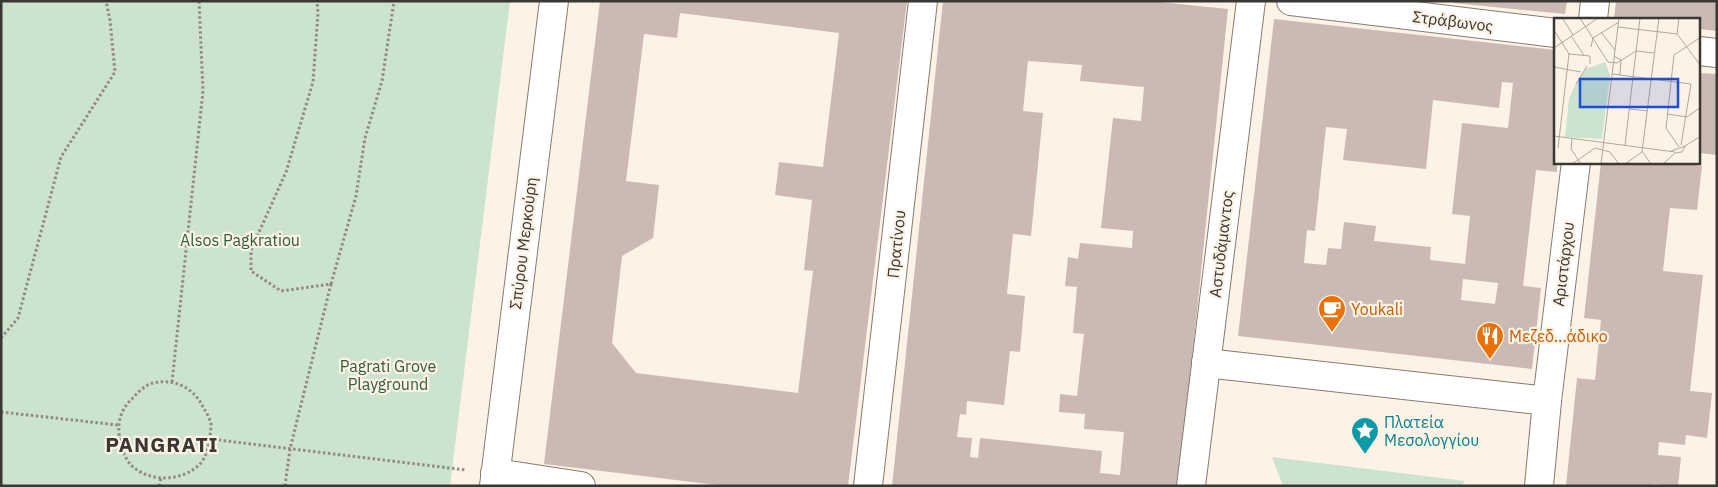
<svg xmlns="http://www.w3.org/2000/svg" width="1718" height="487" font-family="'IBM Plex Sans',sans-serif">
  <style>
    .green { fill: #cce3ce }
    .building { fill: #cabab3; fill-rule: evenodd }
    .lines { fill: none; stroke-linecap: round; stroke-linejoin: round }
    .minor-casing { stroke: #857b70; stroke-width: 30 }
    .major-casing { stroke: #857b70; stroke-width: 30 }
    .path { stroke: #928b83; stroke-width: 3; stroke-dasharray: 2.5 2.5; stroke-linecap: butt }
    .minor { stroke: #fff; stroke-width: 28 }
    .major { stroke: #fff; stroke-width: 28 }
    .labels { text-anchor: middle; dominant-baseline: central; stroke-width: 4.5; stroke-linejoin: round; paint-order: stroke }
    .street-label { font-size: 16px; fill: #3b3732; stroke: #fdf2e6 }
    .park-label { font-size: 16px; fill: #2d5f36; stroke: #fdf2e6 }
    .food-label { font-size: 16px; fill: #c56008; stroke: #fdf2e6; text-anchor: start }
    .culture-label { font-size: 16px; fill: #0d838f; stroke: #fdf2e6; text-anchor: start }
    .district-label { font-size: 21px; font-weight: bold; letter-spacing: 1px; fill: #3b3732; stroke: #fdf2e6 }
    .inset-road { fill: none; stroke: #afa79e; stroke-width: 1 }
    .view { fill: #1d4ed8; fill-opacity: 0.15; stroke: #1d4ed8; stroke-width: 2.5 }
    .inset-edge { fill: none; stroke: #3b3732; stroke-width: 2.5 }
  </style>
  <rect width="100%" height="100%" fill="#fdf2e6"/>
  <g class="green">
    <path d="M3 1H510L450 486H1V6Z"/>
    <path d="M1272 457 1465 481 1461 486H1283Z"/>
  </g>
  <g class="building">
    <path d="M600 1H907L848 486H725L544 464ZM680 13 839 33 823 167 779 162 775 195 812 200 804 270 813 271 798 393 636 373 612 343 622 256 653 238 659 185 626 181 644 34 677 38Z"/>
    <path d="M943 1H1150L1228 9 1179 486H892ZM1028 61 1082 65 1080 81 1144 87 1141 121 1113 118 1101 228 1133 231 1132 248 1080 243 1078 259 1068 257 1065 286 1077 287 1073 333 1084 334 1077 396 1060 394 1059 412 1085 414 1084 429 1124 432 1120 475 1100 473 1102 451 980 438 978 458 970 457 972 438 957 437 960 414 966 415 967 401 1004 405 1010 351 1020 352 1025 296 1007 294 1013 234 1031 236 1043 113 1023 111Z"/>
    <path d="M1454 1H1567L1565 14 1454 3Z"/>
    <path d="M1616 1H1717V31L1699 29V19H1614Z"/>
    <path d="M1274 19 1556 50 1557 172 1536 170 1523 286 1541 288 1532 369 1238 336ZM1502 82 1513 83 1508 128 1462 123 1452 214 1470 216 1465 264 1430 260 1431 247 1374 241 1376 226 1344 222 1341 249 1328 248 1326 265 1304 263 1307 230 1315 231 1326 127 1347 129 1343 160 1426 169 1433 100 1499 108ZM1463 279 1498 283 1495 304 1461 300Z"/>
    <path d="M1699 73 1717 74V155L1699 153Z"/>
    <path d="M1601 162H1671L1702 166 1697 210 1670 208 1663 271 1703 275 1690 391 1712 393 1707 438 1686 435 1685 445 1659 442 1658 455 1681 457 1678 486 1653 484V486H1566L1577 378 1595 380 1601 320 1584 318Z"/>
  </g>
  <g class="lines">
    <defs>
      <g id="minor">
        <path d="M1291 1 1556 33"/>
        <path d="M1593 19 1595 1"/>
        <path d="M1699 51 1717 53"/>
        <path d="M1206 363 1547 401"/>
        <path d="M495 473 581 486"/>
        <path d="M868 486 923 1"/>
        <path d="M1191 486 1251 1"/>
        <path d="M1539 486 1547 401 1576 162"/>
      </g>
      <path id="major" d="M494 486 554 1"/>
    </defs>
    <use href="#minor" class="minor-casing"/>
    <use href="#major" class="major-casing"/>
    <g class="path">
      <path d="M331 284 356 196 365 138 382 81 394 1"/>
      <path d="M1 338 18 318 61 157 115 72 110 20 106 1"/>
      <path d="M172 382 203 91 199 1"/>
      <path d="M1 412 118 425"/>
      <path d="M210 439C208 449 205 460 198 466 180 482 148 482 131 465 122 455 118 438 119 426 119 416 125 405 132 399 137 393 145 385 153 383 174 378 194 388 203 407 206 412 210 418 211 424 211 429 210 434 210 439L466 470"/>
      <path d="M159 486 161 478"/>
      <path d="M285 486 290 449 331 284 281 291 251 271V250L286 172 313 82 318 13 317 1"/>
    </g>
    <use href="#minor" class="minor"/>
    <use href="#major" class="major"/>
  </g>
  <defs>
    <symbol id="cafe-pin" viewBox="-11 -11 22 30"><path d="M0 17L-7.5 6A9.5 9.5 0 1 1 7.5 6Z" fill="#e8710a" stroke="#fdf2e6"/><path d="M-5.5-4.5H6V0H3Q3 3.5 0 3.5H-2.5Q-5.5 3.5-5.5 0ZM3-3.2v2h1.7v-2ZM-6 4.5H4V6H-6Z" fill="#fff"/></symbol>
    <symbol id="restaurant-pin" viewBox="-11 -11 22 30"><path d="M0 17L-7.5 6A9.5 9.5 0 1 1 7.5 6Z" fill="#e8710a" stroke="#fdf2e6"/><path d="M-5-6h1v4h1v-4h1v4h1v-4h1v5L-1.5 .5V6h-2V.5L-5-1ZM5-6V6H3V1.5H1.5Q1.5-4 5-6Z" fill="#fff"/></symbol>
    <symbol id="sight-pin" viewBox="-11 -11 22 30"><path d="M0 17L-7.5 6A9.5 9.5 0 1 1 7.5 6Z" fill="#0f9aa8" stroke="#fdf2e6"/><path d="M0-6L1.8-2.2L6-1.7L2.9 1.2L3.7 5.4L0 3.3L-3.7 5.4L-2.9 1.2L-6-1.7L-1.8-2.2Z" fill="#fff"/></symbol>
  </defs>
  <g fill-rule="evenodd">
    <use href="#cafe-pin" x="1316" y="293" width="32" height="43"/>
    <use href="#restaurant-pin" x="1474" y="320" width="32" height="43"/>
    <use href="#sight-pin" x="1349" y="415" width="32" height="43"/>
  </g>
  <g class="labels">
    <g class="street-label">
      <text transform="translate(1453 21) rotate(7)">Στράβωνος</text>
      <text transform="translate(523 243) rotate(-83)">Σπύρου Μερκούρη</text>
      <text transform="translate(896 244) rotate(-84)">Πρατίνου</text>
      <text transform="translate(1221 244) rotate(-83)">Αστυδάμαντος</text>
      <text transform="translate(1563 264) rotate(-83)">Αριστάρχου</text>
    </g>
    <g class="park-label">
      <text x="240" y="240">Alsos Pagkratiou</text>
      <text x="388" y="366">Pagrati Grove<tspan x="388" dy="18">Playground</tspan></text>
    </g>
    <g class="food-label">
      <text x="1351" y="309">Youkali</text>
      <text x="1509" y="336">Μεζεδ...άδικο</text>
    </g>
    <g class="culture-label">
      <text x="1384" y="422">Πλατεία<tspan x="1384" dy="18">Μεσολογγίου</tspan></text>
    </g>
    <g class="district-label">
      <text x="162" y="444">PANGRATI</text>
    </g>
  </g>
  <g transform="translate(1554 18)">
    <rect width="146" height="146" fill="#fdf2e6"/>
    <path d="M51 44 56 57 48 121 11 119 15 81 21 67 32 51Z" fill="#cce3ce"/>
    <path class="inset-road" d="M26 0 54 44 63 45 82 33 101 35M9 1 19 17M64 9 123 16M0 12 15 36M47 14 61 32M123 16 147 48M123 16 125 0M17 18 30 37M37 29 39 20 65 4M0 30 44 0M15 36 36 38V46M60 38 67 42 66 57M0 49 27 54M58 56 137 66M22 66 33 48M75 91 94 93M113 96 133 99 147 89M0 118 121 134M18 121 17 131 27 146M71 127 86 0M127 127 137 66M131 128 147 118M125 129 112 110 120 37 147 19M4 130 15 36M88 133 97 146M117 133 131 128 128 134 121 135M88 134 105 0M18 146 41 130 56 134 65 146M47 146 65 0M71 146 88 134M109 146 121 135"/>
    <path class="view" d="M26 61H124V89H26Z"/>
    <rect width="146" height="146" class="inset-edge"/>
  </g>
  <rect width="1718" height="487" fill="none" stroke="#3b3732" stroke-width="5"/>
</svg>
